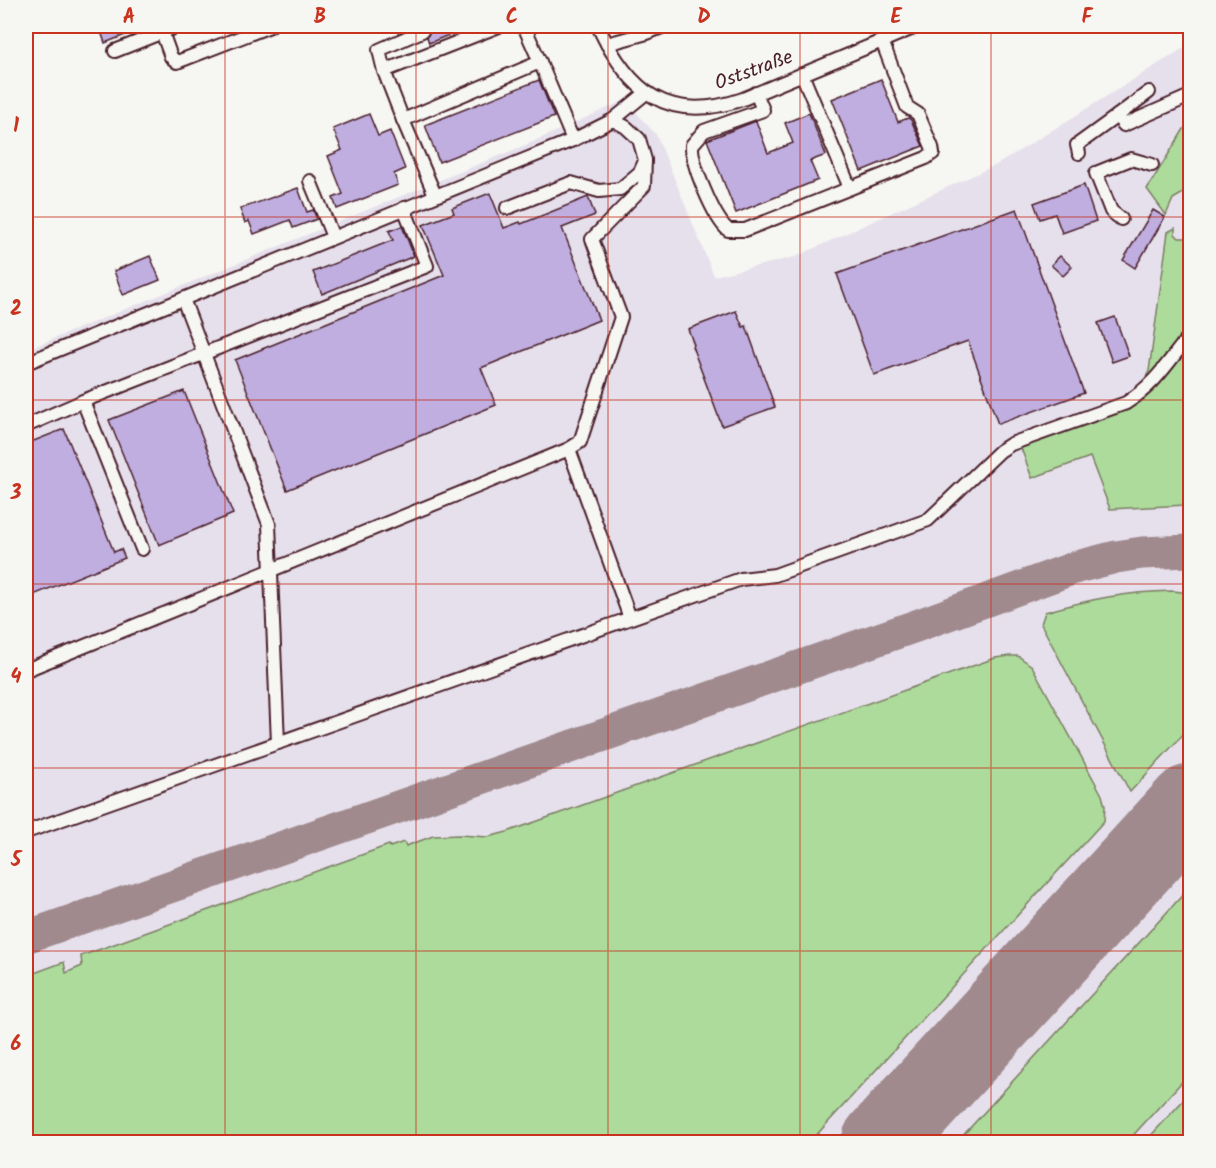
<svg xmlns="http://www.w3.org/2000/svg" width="1216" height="1168" font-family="Kalam,sans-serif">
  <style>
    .built { fill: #e6e0ec }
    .green { fill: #acdb9b; stroke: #7b7d63; stroke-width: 1.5 }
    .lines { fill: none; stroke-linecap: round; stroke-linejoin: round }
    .taxiway { stroke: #a08a8e; stroke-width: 33 }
    .runway { stroke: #a08a8e; stroke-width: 81 }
    .building { fill: #bfaedf; stroke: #4a1f2b; stroke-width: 1.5 }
    .minor-casing { stroke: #4a1f2b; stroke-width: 16 }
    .minor { stroke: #f6f6f2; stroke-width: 12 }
    .grid { fill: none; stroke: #c8321e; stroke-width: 1.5; stroke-opacity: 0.55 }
    .labels { text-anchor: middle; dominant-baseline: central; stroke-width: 4.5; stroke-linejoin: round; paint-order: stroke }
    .street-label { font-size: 20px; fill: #4a1f2b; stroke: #f6f6f2 }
    .neatline { fill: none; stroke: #c8321e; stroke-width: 2 }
    .grid-label { font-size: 20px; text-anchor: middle; font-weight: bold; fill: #c8321e }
  </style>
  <rect width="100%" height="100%" fill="#f6f6f2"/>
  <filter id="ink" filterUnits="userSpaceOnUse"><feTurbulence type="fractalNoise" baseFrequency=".0167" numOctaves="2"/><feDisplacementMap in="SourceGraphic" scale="12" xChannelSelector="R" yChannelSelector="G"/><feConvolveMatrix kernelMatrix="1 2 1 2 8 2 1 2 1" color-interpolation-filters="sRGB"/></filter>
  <g filter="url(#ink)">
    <path class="built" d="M1190 44V1142H26V350L528 144 625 100 657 136 714 276 795 257 998 164Z"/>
    <g class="green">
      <path d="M1190 122V189L1173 199 1166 215 1147 189 1184 129Z"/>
      <path d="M1175 228V234L1179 238H1190V512H1187L1186 505 1110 509 1090 457 1032 478 1021 448 1129 410 1149 371 1168 232Z"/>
      <path d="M1173 591 1190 593V727L1130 792 1041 624 1045 612C1091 599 1125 592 1173 591Z"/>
      <path d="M1010 656H1018L1032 666 1102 795 1105 806 1104 821 810 1142H26V976L64 962 66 973 82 966 81 956 389 845 390 847 404 842 406 846 433 836 460 835 488 837 507 832 995 658Z"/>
      <path d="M1190 887V1073L1127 1142H957Z"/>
      <path d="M1190 1093V1142H1145Z"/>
    </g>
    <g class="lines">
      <path class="taxiway" d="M26 937 916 626 1077 567 1116 557 1142 553 1190 551"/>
      <path class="runway" d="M882 1142 1190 805"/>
    </g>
    <g class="building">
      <path d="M99 26H148L105 43Z"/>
      <path d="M428 26H471L429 43 427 37 430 31Z"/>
      <path d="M881 79 898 122 908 118 911 120 923 146 861 171 832 99Z"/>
      <path d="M539 80 554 117 439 162 425 125Z"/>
      <path d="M809 113 826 155 810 161 818 180 736 213 707 140 756 121 768 153 793 143 785 123Z"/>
      <path d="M369 114 378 136 390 131 405 169 394 174 398 185 337 209 333 198 343 194 328 156 342 150 333 129Z"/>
      <path d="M1084 185 1096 221 1062 233 1055 214 1040 219 1034 203Z"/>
      <path d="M298 188 307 212 313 210 317 219 293 228 290 220 254 234 249 221 245 223 240 209Z"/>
      <path d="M490 193 504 228 520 222 521 224 588 197 595 215 562 228 599 320 481 368 496 405 287 490 235 360 444 275 423 225 454 213 452 208Z"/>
      <path d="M1017 209 1084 393 998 424 968 341 874 375 837 274Z"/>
      <path d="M1153 210 1165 217 1135 268 1123 260Z"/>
      <path d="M402 226 414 256 322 294 313 272 393 240 389 231Z"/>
      <path d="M150 256 160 280 123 295 114 271Z"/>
      <path d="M1060 256 1072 267 1063 276 1051 265Z"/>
      <path d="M736 311 743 327 746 326 775 407 722 426 692 346 694 345 688 329Z"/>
      <path d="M1115 317 1129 356 1112 362 1098 323Z"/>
      <path d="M184 391 233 514 159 545 109 420Z"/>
      <path d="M64 429 114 552 121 549 125 558 26 598V444Z"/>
    </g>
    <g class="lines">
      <defs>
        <g id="minor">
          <path d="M524 26 540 62"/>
          <path d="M598 26C629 92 668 125 743 99L918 26"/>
          <path d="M162 32 171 57 177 62 270 26"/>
          <path d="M607 44 647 33 664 26"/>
          <path d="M115 51 178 26"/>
          <path d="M384 71 379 50 422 31"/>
          <path d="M802 74 850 188"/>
          <path d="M756 93 763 110 704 131 692 145C691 164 714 218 728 230H745L926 158 933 153 932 147 918 114 907 107 882 41"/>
          <path d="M1117 116 1149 92"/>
          <path d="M403 120 384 71 499 26"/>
          <path d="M1079 153 1077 145 1117 116 1124 125 1190 96"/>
          <path d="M310 181 333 237"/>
          <path d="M435 195 403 120 540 62 573 140"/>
          <path d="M507 208 571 183 599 191 620 189 640 172 645 161"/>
          <path d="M1121 219 1111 211 1096 173 1131 159 1152 165"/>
          <path d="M183 299 269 524 278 743"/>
          <path d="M26 363 573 140 613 120 646 93"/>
          <path d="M83 401 427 266 404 208"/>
          <path d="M26 426 83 401 142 549"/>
          <path d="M569 449 630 618"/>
          <path d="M26 670 569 449 580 442 621 317 592 239 644 186 645 160 639 139 626 127 613 120"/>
          <path d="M26 832 741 579 775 575 928 520 1000 451 1011 444 1126 403C1156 384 1168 362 1190 335"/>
        </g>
      </defs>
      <use href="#minor" class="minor-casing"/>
      <use href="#minor" class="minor"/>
    </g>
  </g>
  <path class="grid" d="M225 26V1142M416 26V1142M608 26V1142M800 26V1142M991 26V1142M26 217H1190M26 400H1190M26 584H1190M26 768H1190M26 951H1190"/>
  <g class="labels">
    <g class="street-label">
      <text transform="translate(754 71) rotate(-20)">Oststraße</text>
    </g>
  </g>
  <rect width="1216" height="1168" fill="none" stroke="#f6f6f2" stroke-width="66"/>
  <rect x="33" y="33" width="1150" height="1102" class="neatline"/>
  <g class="grid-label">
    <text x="129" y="23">A</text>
    <text x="320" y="23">B</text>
    <text x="512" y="23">C</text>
    <text x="704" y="23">D</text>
    <text x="896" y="23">E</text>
    <text x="1087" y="23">F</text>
    <text x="16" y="132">1</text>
    <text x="16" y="315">2</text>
    <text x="16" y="499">3</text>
    <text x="16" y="683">4</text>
    <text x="16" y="866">5</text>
    <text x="16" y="1050">6</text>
  </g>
</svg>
